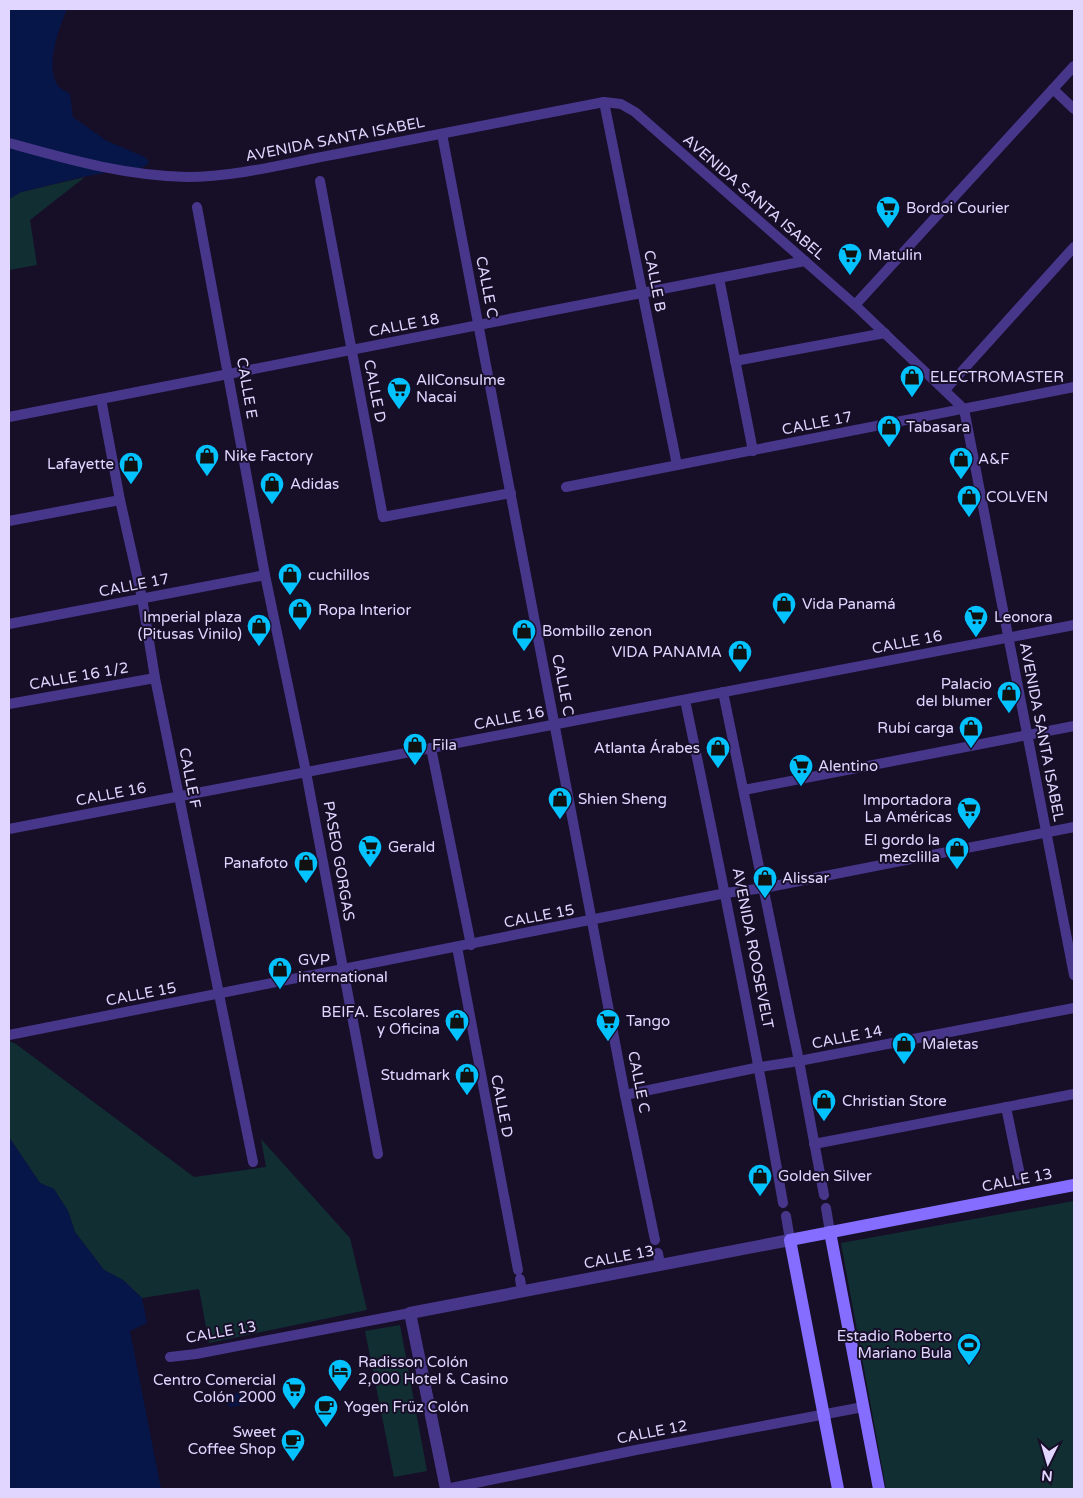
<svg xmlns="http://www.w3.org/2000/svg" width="1083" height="1498" font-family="'Varela Round',sans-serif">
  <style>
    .green { fill: #112f33 }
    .water { fill: #071648 }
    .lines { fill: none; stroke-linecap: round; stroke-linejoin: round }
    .minor { stroke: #46378a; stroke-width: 10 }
    .tertiary { stroke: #46378a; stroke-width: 12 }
    .secondary { stroke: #856dff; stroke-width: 12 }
    .labels { text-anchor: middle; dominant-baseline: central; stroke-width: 4; stroke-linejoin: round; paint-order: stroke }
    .street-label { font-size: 15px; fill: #e0d6ff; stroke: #170e28 }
    .poi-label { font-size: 15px; fill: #e0d6ff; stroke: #170e28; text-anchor: start }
  </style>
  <rect width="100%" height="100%" fill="#170e28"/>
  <g class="green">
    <path d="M85 177 30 220 37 265 9 270V199L21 192Z"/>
    <path d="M9 1041 16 1044 194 1177 266 1167 261 1139 350 1238 367 1310 209 1343 199 1289 142 1298 123 1280 104 1270 75 1232 68 1211 54 1189 40 1183 9 1137Z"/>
    <path d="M1074 1201V1489H886L841 1243Z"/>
    <path d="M400 1325 427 1471 394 1477 365 1331Z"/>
  </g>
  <g class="water">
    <path d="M9 9H67C59 28 43 70 60 88 63 90 67 92 70 94L73 117 107 141 145 157 149 162C144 170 133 169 124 170 89 174 55 184 21 192L9 199Z"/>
    <path d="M9 1137 40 1183 54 1189 68 1211 75 1232 104 1270 123 1280 142 1298 147 1323 130 1331 161 1489H9Z"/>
    <path d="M250 1391 252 1403 229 1407 227 1395Z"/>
  </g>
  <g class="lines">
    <g class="minor">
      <path d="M1053 89 1074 109"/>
      <path d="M604 102 677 465"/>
      <path d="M442 134 625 1095 655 1240"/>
      <path d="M9 143C67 159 125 176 187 177 237 177 287 163 337 154 426 137 515 120 604 102L621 104 635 112 855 305 964 409 1074 975"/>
      <path d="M320 181 383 517 511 493"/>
      <path d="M197 207 265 575 306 772 378 1154"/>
      <path d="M719 278 753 451"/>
      <path d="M855 305 1074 66"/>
      <path d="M735 361 885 333"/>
      <path d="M945 390 1074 247"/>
      <path d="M101 399 120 500 142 598 155 678 253 1162"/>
      <path d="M9 417 805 261"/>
      <path d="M566 487 1074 387"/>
      <path d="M9 521 120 500"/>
      <path d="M9 624 265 575"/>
      <path d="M723 692 799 1061 824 1195"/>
      <path d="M685 700C720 867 754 1035 783 1203"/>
      <path d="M9 704 155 678"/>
      <path d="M431 748 471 945"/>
      <path d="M744 790 1074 726"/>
      <path d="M9 829 1074 625"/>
      <path d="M457 947 518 1270"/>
      <path d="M9 1035 726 893 764 888 1074 827"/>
      <path d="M625 1095 760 1067 799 1061 1074 1008"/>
      <path d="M1006 1107 1020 1175"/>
      <path d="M814 1144 1074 1094"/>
      <path d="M826 1208 830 1232"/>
      <path d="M786 1216 790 1240"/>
      <path d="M658 1253 660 1265"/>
      <path d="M520 1279 522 1291"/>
      <path d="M170 1357 196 1354 410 1313"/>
      <path d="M446 1489 636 1450 863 1407"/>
    </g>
    <path class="tertiary" d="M446 1489 410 1313 790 1240"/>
    <g class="secondary">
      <path d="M830 1232 879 1489"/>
      <path d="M838 1489 790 1240 1074 1185"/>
    </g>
  </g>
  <defs>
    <symbol id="supermarket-pin" viewBox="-11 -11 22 30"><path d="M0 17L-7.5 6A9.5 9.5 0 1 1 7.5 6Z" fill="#02c2ff" stroke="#170e28"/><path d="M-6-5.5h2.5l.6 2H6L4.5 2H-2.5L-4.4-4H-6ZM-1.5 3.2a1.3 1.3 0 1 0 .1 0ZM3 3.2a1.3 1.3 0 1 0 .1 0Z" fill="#111"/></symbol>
    <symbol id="shop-pin" viewBox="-11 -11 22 30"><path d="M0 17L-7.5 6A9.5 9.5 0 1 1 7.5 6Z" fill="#02c2ff" stroke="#170e28"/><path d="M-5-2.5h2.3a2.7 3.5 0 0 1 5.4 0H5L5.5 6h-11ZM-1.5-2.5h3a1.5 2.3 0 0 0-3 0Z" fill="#111"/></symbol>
    <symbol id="stadium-pin" viewBox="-11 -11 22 30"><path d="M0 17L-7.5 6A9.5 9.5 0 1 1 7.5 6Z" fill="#02c2ff" stroke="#170e28"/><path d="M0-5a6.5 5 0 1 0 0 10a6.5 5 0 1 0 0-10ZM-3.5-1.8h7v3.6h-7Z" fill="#111"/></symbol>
    <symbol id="hotel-pin" viewBox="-11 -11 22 30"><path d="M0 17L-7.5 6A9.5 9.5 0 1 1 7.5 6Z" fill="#02c2ff" stroke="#170e28"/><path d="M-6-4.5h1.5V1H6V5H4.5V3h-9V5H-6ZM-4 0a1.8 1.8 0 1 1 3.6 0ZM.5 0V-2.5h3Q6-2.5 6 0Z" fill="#111"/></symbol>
    <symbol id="cafe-pin" viewBox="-11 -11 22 30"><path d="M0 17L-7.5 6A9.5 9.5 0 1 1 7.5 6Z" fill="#02c2ff" stroke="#170e28"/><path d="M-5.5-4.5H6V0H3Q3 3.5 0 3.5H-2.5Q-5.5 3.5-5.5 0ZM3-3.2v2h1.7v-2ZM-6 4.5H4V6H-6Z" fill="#111"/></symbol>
  </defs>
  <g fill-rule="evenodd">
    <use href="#supermarket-pin" x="874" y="194" width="28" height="38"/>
    <use href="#supermarket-pin" x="836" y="241" width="28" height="38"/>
    <use href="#shop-pin" x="898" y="363" width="28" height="38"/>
    <use href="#supermarket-pin" x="385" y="375" width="28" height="38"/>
    <use href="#shop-pin" x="875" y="413" width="28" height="38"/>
    <use href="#shop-pin" x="193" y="442" width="28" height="38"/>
    <use href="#shop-pin" x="947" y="445" width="28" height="38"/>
    <use href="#shop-pin" x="117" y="450" width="28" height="38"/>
    <use href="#shop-pin" x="258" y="470" width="28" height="38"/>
    <use href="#shop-pin" x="955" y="483" width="28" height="38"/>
    <use href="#shop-pin" x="276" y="561" width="28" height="38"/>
    <use href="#shop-pin" x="770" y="590" width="28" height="38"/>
    <use href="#shop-pin" x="286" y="596" width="28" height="38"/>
    <use href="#supermarket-pin" x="962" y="603" width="28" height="38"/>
    <use href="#shop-pin" x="245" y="612" width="28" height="38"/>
    <use href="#shop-pin" x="510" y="617" width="28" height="38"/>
    <use href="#shop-pin" x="726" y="638" width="28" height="38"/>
    <use href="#shop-pin" x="995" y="679" width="28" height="38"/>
    <use href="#shop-pin" x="957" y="714" width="28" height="38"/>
    <use href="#shop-pin" x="401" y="731" width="28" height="38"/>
    <use href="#shop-pin" x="704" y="734" width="28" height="38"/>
    <use href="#supermarket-pin" x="787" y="752" width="28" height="38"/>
    <use href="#shop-pin" x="546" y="785" width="28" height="38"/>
    <use href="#supermarket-pin" x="955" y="795" width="28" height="38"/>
    <use href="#supermarket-pin" x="356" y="833" width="28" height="38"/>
    <use href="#shop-pin" x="943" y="835" width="28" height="38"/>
    <use href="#shop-pin" x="292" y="849" width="28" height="38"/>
    <use href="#shop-pin" x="751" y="864" width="28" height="38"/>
    <use href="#shop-pin" x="266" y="955" width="28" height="38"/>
    <use href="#shop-pin" x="443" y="1007" width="28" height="38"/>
    <use href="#supermarket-pin" x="594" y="1007" width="28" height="38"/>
    <use href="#shop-pin" x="890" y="1030" width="28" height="38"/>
    <use href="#shop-pin" x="453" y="1061" width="28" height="38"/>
    <use href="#shop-pin" x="810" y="1087" width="28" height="38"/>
    <use href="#shop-pin" x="746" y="1162" width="28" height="38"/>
    <use href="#stadium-pin" x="955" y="1331" width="28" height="38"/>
    <use href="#hotel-pin" x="326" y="1357" width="28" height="38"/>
    <use href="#supermarket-pin" x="280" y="1375" width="28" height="38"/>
    <use href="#cafe-pin" x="312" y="1393" width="28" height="38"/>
    <use href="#cafe-pin" x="279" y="1427" width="28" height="38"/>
  </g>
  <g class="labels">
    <g class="street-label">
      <text transform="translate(335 139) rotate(-11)">AVENIDA SANTA ISABEL</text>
      <text transform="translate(754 197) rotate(41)">AVENIDA SANTA ISABEL</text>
      <text transform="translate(655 281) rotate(79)">CALLE B</text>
      <text transform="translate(487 287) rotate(79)">CALLE C</text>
      <text transform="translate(404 325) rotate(-11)">CALLE 18</text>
      <text transform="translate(247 388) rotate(80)">CALLE E</text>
      <text transform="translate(375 391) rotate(79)">CALLE D</text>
      <text transform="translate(817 423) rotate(-11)">CALLE 17</text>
      <text transform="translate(134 585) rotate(-11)">CALLE 17</text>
      <text transform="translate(907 642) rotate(-11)">CALLE 16</text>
      <text transform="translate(79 676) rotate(-10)">CALLE 16 1/2</text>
      <text transform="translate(563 685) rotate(79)">CALLE C</text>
      <text transform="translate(509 718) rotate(-11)">CALLE 16</text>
      <text transform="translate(1042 732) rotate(79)">AVENIDA SANTA ISABEL</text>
      <text transform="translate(190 778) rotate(79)">CALLE F</text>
      <text transform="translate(111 794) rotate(-11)">CALLE 16</text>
      <text transform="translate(339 861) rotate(80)">PASEO GORGAS</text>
      <text transform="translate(539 916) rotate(-11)">CALLE 15</text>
      <text transform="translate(753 948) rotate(79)">AVENIDA ROOSEVELT</text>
      <text transform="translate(141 994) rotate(-11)">CALLE 15</text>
      <text transform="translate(847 1037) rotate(-11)">CALLE 14</text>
      <text transform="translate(639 1082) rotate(79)">CALLE C</text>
      <text transform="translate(502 1106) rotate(79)">CALLE D</text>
      <text transform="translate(1017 1180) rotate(-11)">CALLE 13</text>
      <text transform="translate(619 1257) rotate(-11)">CALLE 13</text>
      <text transform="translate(221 1332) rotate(-10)">CALLE 13</text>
      <text transform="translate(652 1432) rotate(-11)">CALLE 12</text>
    </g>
    <g class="poi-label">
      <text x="906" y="208">Bordoi Courier</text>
      <text x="868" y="255">Matulin</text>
      <text x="930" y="377">ELECTROMASTER</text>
      <text x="416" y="380">AllConsulme<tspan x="416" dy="17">Nacai</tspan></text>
      <text x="906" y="427">Tabasara</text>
      <text x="224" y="456">Nike Factory</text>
      <text x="978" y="459">A&amp;F</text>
      <text x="114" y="464" text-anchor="end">Lafayette</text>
      <text x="290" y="484">Adidas</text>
      <text x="986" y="497">COLVEN</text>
      <text x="308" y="575">cuchillos</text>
      <text x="802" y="604">Vida Panamá</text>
      <text x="318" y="610">Ropa Interior</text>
      <text x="242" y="617" text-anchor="end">Imperial plaza<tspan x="242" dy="17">(Pitusas Vinilo)</tspan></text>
      <text x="994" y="617">Leonora</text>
      <text x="542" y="631">Bombillo zenon</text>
      <text x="722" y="652" text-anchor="end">VIDA PANAMA</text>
      <text x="992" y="684" text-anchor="end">Palacio<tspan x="992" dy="17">del blumer</tspan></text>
      <text x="954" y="728" text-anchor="end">Rubí carga</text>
      <text x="432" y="745">Fila</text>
      <text x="700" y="748" text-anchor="end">Atlanta Árabes</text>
      <text x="818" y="766">Alentino</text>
      <text x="578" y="799">Shien Sheng</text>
      <text x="952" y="800" text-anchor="end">Importadora<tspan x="952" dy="17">La Américas</tspan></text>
      <text x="940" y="840" text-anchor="end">El gordo la<tspan x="940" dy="17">mezclilla</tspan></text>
      <text x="388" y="847">Gerald</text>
      <text x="288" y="863" text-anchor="end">Panafoto</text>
      <text x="782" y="878">Alissar</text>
      <text x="298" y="960">GVP<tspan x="298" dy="17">international</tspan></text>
      <text x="440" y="1012" text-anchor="end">BEIFA. Escolares<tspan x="440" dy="17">y Oficina</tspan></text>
      <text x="626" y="1021">Tango</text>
      <text x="922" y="1044">Maletas</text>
      <text x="450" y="1075" text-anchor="end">Studmark</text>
      <text x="842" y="1101">Christian Store</text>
      <text x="778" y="1176">Golden Silver</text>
      <text x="952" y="1336" text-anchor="end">Estadio Roberto<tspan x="952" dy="17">Mariano Bula</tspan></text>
      <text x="358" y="1362">Radisson Colón<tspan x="358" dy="17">2,000 Hotel &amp; Casino</tspan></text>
      <text x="276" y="1380" text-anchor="end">Centro Comercial<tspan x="276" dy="17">Colón 2000</tspan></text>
      <text x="344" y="1407">Yogen Früz Colón</text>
      <text x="276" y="1432" text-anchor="end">Sweet<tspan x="276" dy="17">Coffee Shop</tspan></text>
    </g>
  </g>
  <rect width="1083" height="1498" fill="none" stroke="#e0d6ff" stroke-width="20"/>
  <g transform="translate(1048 1463) rotate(185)" stroke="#170e28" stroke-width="4" paint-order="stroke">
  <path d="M0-4L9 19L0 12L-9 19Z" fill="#e0d6ff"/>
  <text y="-8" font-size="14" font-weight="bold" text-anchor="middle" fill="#e0d6ff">N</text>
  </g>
</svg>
